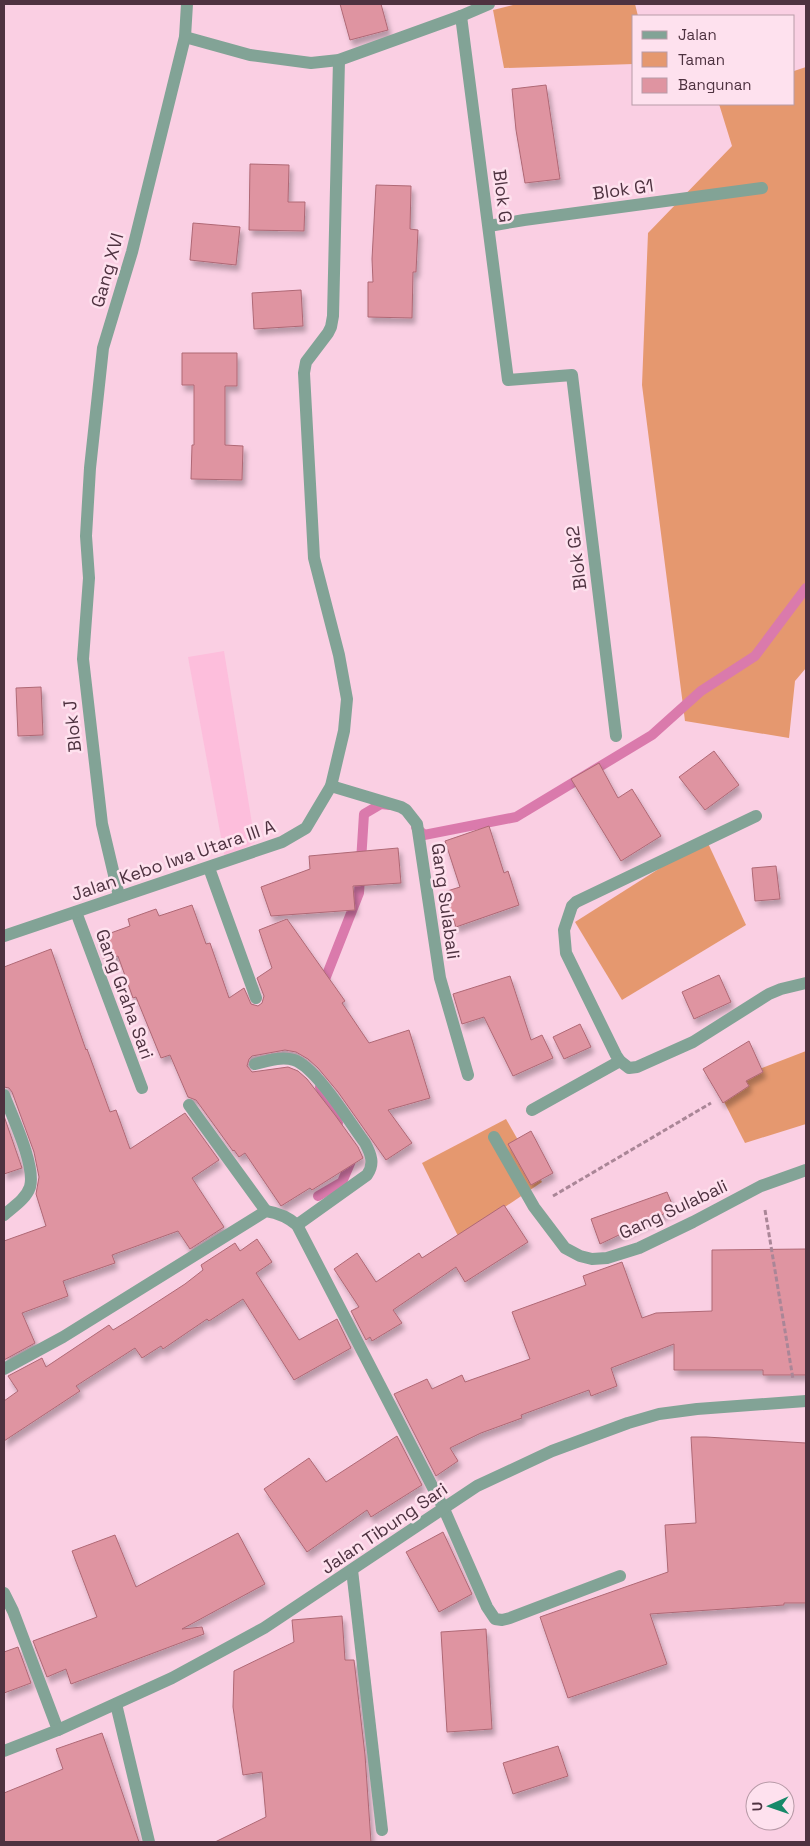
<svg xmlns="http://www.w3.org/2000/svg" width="810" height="1846" font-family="'Space Grotesk',sans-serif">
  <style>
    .built { fill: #fdbedc }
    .green { fill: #e5986f }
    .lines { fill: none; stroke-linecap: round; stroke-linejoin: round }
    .stream { stroke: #da7aac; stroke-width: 10 }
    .building { fill: #df94a1; stroke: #af6875; filter: url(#shadow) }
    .path { stroke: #aa8697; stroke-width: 3; stroke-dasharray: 5 2.5; stroke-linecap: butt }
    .minor { stroke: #82a396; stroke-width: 12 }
    .labels { text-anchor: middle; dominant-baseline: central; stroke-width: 5; stroke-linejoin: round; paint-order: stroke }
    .street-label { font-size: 18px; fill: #4e3240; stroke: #fee1ee }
  </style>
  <defs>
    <filter id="shadow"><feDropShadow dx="3" dy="5.5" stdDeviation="2.5" flood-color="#0004"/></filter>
  </defs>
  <rect width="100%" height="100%" fill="#facfe3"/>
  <path class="built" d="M224 651 255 842 225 859 188 657Z"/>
  <g class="green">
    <path d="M517 4H635L638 16H634V64L504 68 493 10Z"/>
    <path d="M806 67V668L795 681 789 738 685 721 642 385 648 233 732 146 719 104H794V71Z"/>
    <path d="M706 839 746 925 622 1000 575 922Z"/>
    <path d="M806 1051V1124L745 1143 716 1086Z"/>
    <path d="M506 1119 542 1182 459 1238 422 1163Z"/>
  </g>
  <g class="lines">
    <g class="stream">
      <path d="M416 827 424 835 516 817 652 735 701 691 755 656 806 588"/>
      <path d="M322 987 359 893 364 814 381 804 390 805"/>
      <path d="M320 1087 338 1123"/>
      <path d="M318 1196 342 1182 354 1154"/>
    </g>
  </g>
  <g class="building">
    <path d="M340 4H381L388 30 350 40Z"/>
    <path d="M546 85 560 179 525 183 516 130 512 89Z"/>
    <path d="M250 164 289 165 288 202H305L304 231 249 230Z"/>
    <path d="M376 185 411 186 410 229 418 230 416 272H413L412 318 368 317V282H373L372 259Z"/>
    <path d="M193 223 240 227 236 265 190 260Z"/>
    <path d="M301 290 303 326 254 329 252 293Z"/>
    <path d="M182 353H237V386H225V445L243 446 242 480 191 479 192 445H194V385H182Z"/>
    <path d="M41 687 43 735 18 736 16 688Z"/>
    <path d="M714 751 739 785 705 810 679 777Z"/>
    <path d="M599 763 618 798 632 789 661 836 621 861 571 779Z"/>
    <path d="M489 826 504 873 508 871 519 905 456 927 444 892 460 887 445 841Z"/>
    <path d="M398 848 401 883 353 886 355 910 271 916 261 887 310 869 309 856Z"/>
    <path d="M776 866 780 899 755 901 752 868Z"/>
    <path d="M192 905 206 944 210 943 229 998 244 988 251 1004 258 1006 262 1003 264 996 257 978 272 968 259 930 287 919 345 1001 342 1003 369 1043 409 1030 430 1098 388 1110 412 1143 386 1160 338 1092 318 1068 308 1059 296 1052 285 1050 252 1056 249 1059 247 1066 252 1072 288 1067 298 1071 307 1079 335 1115 358 1147 363 1158 312 1190 310 1188 281 1206 245 1153 239 1157 234 1150 233 1151 196 1100 188 1097 170 1055 161 1058 136 997 133 998 118 956 105 961 97 938 130 926 128 919 156 909 159 916Z"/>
    <path d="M51 949 86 1050 87 1049 110 1112 116 1110 130 1149 185 1113 219 1160 192 1178 224 1227 190 1249 178 1231 112 1255 115 1263 63 1281 68 1296 22 1313 35 1343 4 1360V1241L46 1226 36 1194 39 1177 34 1152 12 1092 9 1088 4 1087V967Z"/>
    <path d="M719 975 731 1002 694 1019 682 992Z"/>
    <path d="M510 976 531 1040 542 1035 553 1058 513 1076 484 1017 462 1024 453 994Z"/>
    <path d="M580 1024 591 1047 564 1059 553 1037Z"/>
    <path d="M749 1041 763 1072 746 1081 749 1086 723 1103 703 1069Z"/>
    <path d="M4 1116 22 1168 4 1174Z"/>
    <path d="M531 1131 553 1173 531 1185 508 1144Z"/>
    <path d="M667 1192 674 1209 600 1244 591 1219Z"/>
    <path d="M504 1205 528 1242 465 1282 456 1267 393 1310 402 1323 372 1341 370 1337 366 1340 351 1311 359 1307 334 1269 357 1253 376 1282 419 1253 422 1258Z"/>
    <path d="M257 1239 272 1262 256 1273 299 1340 337 1319 351 1348 294 1380 243 1299 209 1321 207 1319 163 1349 161 1346 142 1358 135 1348 76 1386 80 1391 4 1441V1401L18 1391 8 1376 42 1358 46 1367 109 1325 113 1330 131 1319 185 1284 203 1270 201 1265 235 1243 240 1251Z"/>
    <path d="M806 1249V1375H763V1370H674V1344L611 1368 617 1386 591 1396 589 1390 521 1415 522 1418 481 1433 450 1448 458 1461 436 1476 394 1394 427 1379 432 1389 462 1375 465 1382 530 1359 512 1312 586 1285 583 1276 622 1262 642 1318 656 1313 712 1311V1250Z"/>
    <path d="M397 1436 422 1485 371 1517 367 1510 307 1552 264 1489 309 1458 326 1482Z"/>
    <path d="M691 1437H706L806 1443V1603H784V1605L650 1614 667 1664 568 1698 540 1617 668 1572 665 1525 696 1523Z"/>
    <path d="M443 1532 472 1594 439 1612 406 1552Z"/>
    <path d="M238 1533 265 1584 182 1629 202 1627 204 1634 71 1684 66 1669 47 1677 33 1641 97 1617 72 1551 115 1535 136 1587Z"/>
    <path d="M342 1616 345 1660H354L365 1755 371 1842H215L266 1817 262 1772 243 1775 233 1707 234 1671 294 1642 292 1620Z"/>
    <path d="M486 1629 492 1729 447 1732 441 1632Z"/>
    <path d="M18 1647 31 1683 4 1693V1652Z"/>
    <path d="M102 1733 139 1842H4V1793L63 1769 56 1749Z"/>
    <path d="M558 1746 568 1776 513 1794 503 1763Z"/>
  </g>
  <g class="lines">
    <g class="path">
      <path d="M553 1196 711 1103"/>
      <path d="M765 1210 793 1379"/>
    </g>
    <g class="minor">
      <path d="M461 16 508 380 572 375 616 736"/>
      <path d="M185 37 250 55 311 63 339 60 461 16 489 4"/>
      <path d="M489 226 524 220 762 188"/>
      <path d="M331 786 401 807 406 810 417 824 440 978 468 1075"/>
      <path d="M756 816 576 902 572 906 564 930 566 953 616 1055 620 1061 629 1068 637 1067 693 1042 769 994 781 989 806 983"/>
      <path d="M209 868 256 998"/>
      <path d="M119 896 102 824 83 659 89 578 86 536 90 468 103 348 132 252 185 37 187 4"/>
      <path d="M76 912 142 1088"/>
      <path d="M4 936 282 842 306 828 331 786 344 731 347 699 339 655 314 558 304 373 306 362 328 333 331 327 333 316 339 60"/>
      <path d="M255 1064C267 1061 281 1056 294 1060 316 1067 350 1123 365 1143 371 1154 375 1164 367 1175L297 1225"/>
      <path d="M4 1095C12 1116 36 1166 30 1187 26 1199 13 1207 4 1215"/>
      <path d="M189 1105 266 1211"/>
      <path d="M532 1110 620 1061"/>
      <path d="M494 1137 534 1207 565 1248 580 1256 592 1259 607 1258 639 1248 693 1222 761 1186 806 1170"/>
      <path d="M4 1369 63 1337 266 1211C278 1213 288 1217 297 1225L444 1509 487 1607 495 1619 502 1620 510 1618 620 1576"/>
      <path d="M352 1570 382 1830"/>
      <path d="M4 1593 13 1611 58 1730"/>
      <path d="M116 1704 149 1842"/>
      <path d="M4 1751 58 1730 172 1678 264 1628 477 1486 552 1451 628 1423 659 1414 697 1409 806 1401"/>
    </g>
  </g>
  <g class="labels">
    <g class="street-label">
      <text transform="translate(623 189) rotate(-8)">Blok G1</text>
      <text transform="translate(503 196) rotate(83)">Blok G</text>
      <text transform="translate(107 270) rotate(-74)">Gang XVI</text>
      <text transform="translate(576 558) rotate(-97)">Blok G2</text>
      <text transform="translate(72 726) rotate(-96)">Blok J</text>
      <text transform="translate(173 860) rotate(-19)">Jalan Kebo Iwa Utara III A</text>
      <text transform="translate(446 901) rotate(82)">Gang Sulabali</text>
      <text transform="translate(125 994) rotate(70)">Gang Graha Sari</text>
      <text transform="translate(673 1209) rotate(-25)">Gang Sulabali</text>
      <text transform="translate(384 1528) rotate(-34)">Jalan Tibung Sari</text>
    </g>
  </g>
  <rect width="810" height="1846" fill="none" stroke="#4e3240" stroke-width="10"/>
  <rect x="632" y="15" width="162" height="90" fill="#fee1ee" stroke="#b89ba8"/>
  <rect x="642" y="31" width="25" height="8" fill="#82a396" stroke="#b89ba8"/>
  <text x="678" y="40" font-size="15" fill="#4e3240">Jalan</text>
  <rect x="642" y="52" width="25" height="15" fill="#e5986f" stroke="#b89ba8"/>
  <text x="678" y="65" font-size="15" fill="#4e3240">Taman</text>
  <rect x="642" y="78" width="25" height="15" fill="#df94a1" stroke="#b89ba8"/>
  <text x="678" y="90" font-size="15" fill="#4e3240">Bangunan</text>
  <g transform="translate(770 1806) rotate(268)"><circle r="24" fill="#fee1ee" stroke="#b89ba8"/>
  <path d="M0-4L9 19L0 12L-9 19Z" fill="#178969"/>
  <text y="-8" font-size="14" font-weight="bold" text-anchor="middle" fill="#4e3240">U</text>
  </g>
</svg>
